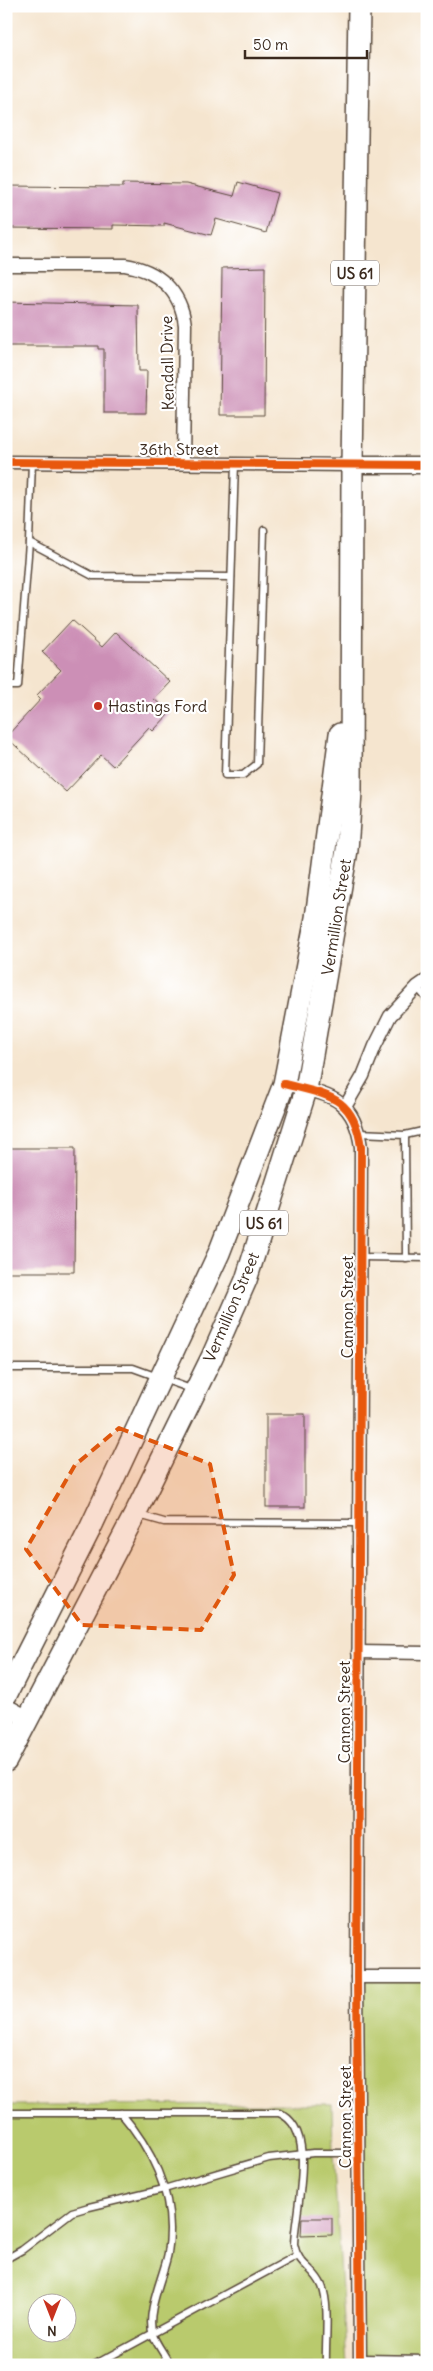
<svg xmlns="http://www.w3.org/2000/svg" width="433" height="2371" font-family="Delius,sans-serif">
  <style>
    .green { fill: #b9ca6d; stroke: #7a7a46; fill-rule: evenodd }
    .building { fill: #cc8fb6 }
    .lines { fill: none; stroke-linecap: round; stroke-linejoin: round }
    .service-casing { stroke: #574639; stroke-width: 9 }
    .minor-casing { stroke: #574639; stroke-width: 15 }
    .tertiary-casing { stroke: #574639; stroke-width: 19 }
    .trunk-casing { stroke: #574639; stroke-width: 24 }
    .service { stroke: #fff; stroke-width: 6 }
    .minor { stroke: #fff; stroke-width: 12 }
    .tertiary { stroke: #fff; stroke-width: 16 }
    .trunk { stroke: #fff; stroke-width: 21 }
    .cycleway-casing { stroke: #fff; stroke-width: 11 }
    .cycleway { stroke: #e8590c; stroke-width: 8 }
    .marked { fill: #df570d; fill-opacity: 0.2; stroke: #df570d; stroke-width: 4; stroke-dasharray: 10 6; stroke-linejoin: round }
    .poi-dot { fill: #c8321e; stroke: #fff; stroke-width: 2 }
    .labels { text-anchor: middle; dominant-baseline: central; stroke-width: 4.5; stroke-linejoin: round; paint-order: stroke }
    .shield { fill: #fff; stroke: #766a62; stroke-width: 1 }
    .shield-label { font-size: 15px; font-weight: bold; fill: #3b2a1e }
    .street-label { font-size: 16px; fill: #3b2a1e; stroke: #fff }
    .poi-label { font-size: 16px; fill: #3b2a1e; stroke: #fff; text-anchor: start }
  </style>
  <rect width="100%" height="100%" fill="#fff"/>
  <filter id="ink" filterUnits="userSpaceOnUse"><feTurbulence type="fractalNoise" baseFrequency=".02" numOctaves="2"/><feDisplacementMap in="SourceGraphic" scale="10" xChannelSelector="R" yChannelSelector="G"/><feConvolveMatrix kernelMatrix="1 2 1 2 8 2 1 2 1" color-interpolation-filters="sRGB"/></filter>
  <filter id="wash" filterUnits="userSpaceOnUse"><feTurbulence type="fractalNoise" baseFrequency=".0096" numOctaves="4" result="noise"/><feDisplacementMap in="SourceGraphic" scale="20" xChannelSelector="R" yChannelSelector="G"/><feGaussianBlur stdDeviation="1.12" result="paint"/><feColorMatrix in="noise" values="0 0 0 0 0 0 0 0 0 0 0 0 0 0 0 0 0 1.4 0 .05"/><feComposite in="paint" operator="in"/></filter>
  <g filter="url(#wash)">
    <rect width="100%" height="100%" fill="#f5e5cf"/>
    <g class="green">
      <path d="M357 1977H427V2362L360 2361Z"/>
      <path d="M332 2104 333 2153 347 2365H6V2105ZM38 2304H68V2334H38Z"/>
    </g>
    <g id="blocks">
      <g class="building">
        <path d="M238 182 277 193 266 233 216 219 211 235 164 223V226L113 225V229L6 228V186L123 187V183L186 184 234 196Z"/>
        <path d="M265 267 264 415H220L222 268Z"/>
        <path d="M6 302 138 305 139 371H147L146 413H104V349H98V346H6Z"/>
        <path d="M72 620 102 647 116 632 170 682 154 699 170 713 153 731 149 727 113 766 101 755 66 792 6 737 41 699 37 695 61 670 42 652Z"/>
        <path d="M6 1148H75L74 1272H6Z"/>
        <rect x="266" y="1414" width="39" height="93"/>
        <path d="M302 2218H332V2235L301 2236Z"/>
      </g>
    </g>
  </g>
  <g filter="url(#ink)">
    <use href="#blocks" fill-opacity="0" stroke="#574639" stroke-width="1"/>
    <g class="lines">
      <defs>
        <g id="service">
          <path d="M235 463 225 775H243L257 764 264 530"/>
          <path d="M29 542 93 576 231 577"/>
          <path d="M6 686H18L29 542 32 462"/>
          <path d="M417 987 427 999"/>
          <path d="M359 1133 405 1135 406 1258"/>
          <path d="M405 1135 427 1130"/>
          <path d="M361 1257 427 1258"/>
          <path d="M6 1368H133L191 1389"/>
          <path d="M139 1515 164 1522 359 1523"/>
          <path d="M6 2113H279C319 2129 295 2209 294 2244 298 2266 314 2267 322 2286 330 2305 325 2343 326 2365"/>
          <path d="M121 2113C154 2152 177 2200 168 2253 164 2275 145 2313 153 2335 157 2345 165 2355 170 2365"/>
          <path d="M6 2259 22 2250 72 2212 89 2207 164 2189 269 2158 313 2153H359"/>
          <path d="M94 2365 296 2256"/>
        </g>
        <g id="minor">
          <path d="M6 265H125C158 270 181 291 185 325L183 462"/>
          <path d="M6 462 352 465"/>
          <path d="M284 1084C328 1095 354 1096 361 1147L357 1977 360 2365"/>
          <path d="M345 1107 363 1076 375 1046 390 1016 417 987 427 980"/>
          <path d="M358 1652 427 1653"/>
          <path d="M357 1977H427"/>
          <path d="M360 2361 427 2362"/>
        </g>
        <g id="tertiary">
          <path d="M352 465H427"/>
          <path d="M6 1707 28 1719"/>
        </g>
        <g id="trunk">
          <path d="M6 1695 90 1529 219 1253 284 1084 316 918 340 734"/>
          <path d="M6 1761 135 1514 212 1357 246 1280 306 1090 347 850 351 792 352 465 359 6"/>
        </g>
      </defs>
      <use href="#service" class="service-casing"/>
      <use href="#minor" class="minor-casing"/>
      <use href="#tertiary" class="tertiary-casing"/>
      <use href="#trunk" class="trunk-casing"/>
      <use href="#service" class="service"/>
      <use href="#minor" class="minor"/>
      <use href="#tertiary" class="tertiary"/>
      <use href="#trunk" class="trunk"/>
      <defs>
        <g id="cycleway">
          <path d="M6 462 427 465"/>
          <path d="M284 1084C328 1095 354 1096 361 1147L357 1977 360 2365"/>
        </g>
      </defs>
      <use href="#cycleway" class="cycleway-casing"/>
      <use href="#cycleway" class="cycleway"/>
    </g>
  </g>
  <path class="marked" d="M119 1428 210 1464 234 1575 201 1630 82 1625 26 1549 75 1465Z"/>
  <circle class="poi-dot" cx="98" cy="706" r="5"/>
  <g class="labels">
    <g class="shield">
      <rect x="331" y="260.5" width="48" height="25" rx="4"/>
      <rect x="240" y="1210.5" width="48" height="25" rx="4"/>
    </g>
    <g class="shield-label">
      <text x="355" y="273">US 61</text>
      <text x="264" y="1223">US 61</text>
    </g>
    <g class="street-label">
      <text transform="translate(167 363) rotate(-91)">Kendall Drive</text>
      <text x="179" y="449">36th Street</text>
      <text transform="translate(336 917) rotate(-81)">Vermillion Street</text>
      <text transform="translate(231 1307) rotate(-67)">Vermillion Street</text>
      <text transform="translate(347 1307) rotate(-90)">Cannon Street</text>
      <text transform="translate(344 1712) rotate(-90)">Cannon Street</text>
      <text transform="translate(345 2117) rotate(-90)">Cannon Street</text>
    </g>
    <g class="poi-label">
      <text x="108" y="706">Hastings Ford</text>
    </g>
  </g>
  <rect width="433" height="2371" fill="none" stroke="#fff" stroke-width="25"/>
  <g transform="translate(52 2318) rotate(180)"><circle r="24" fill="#ffffff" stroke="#b1aaa5"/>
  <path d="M0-4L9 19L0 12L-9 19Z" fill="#c8321e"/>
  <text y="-8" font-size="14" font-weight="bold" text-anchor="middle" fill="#3b2a1e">N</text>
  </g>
  <path d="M245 50v8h122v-8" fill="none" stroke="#3b2a1e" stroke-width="2.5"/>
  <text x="253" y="50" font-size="15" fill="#3b2a1e" stroke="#ffffff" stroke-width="4" paint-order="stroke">50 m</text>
</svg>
